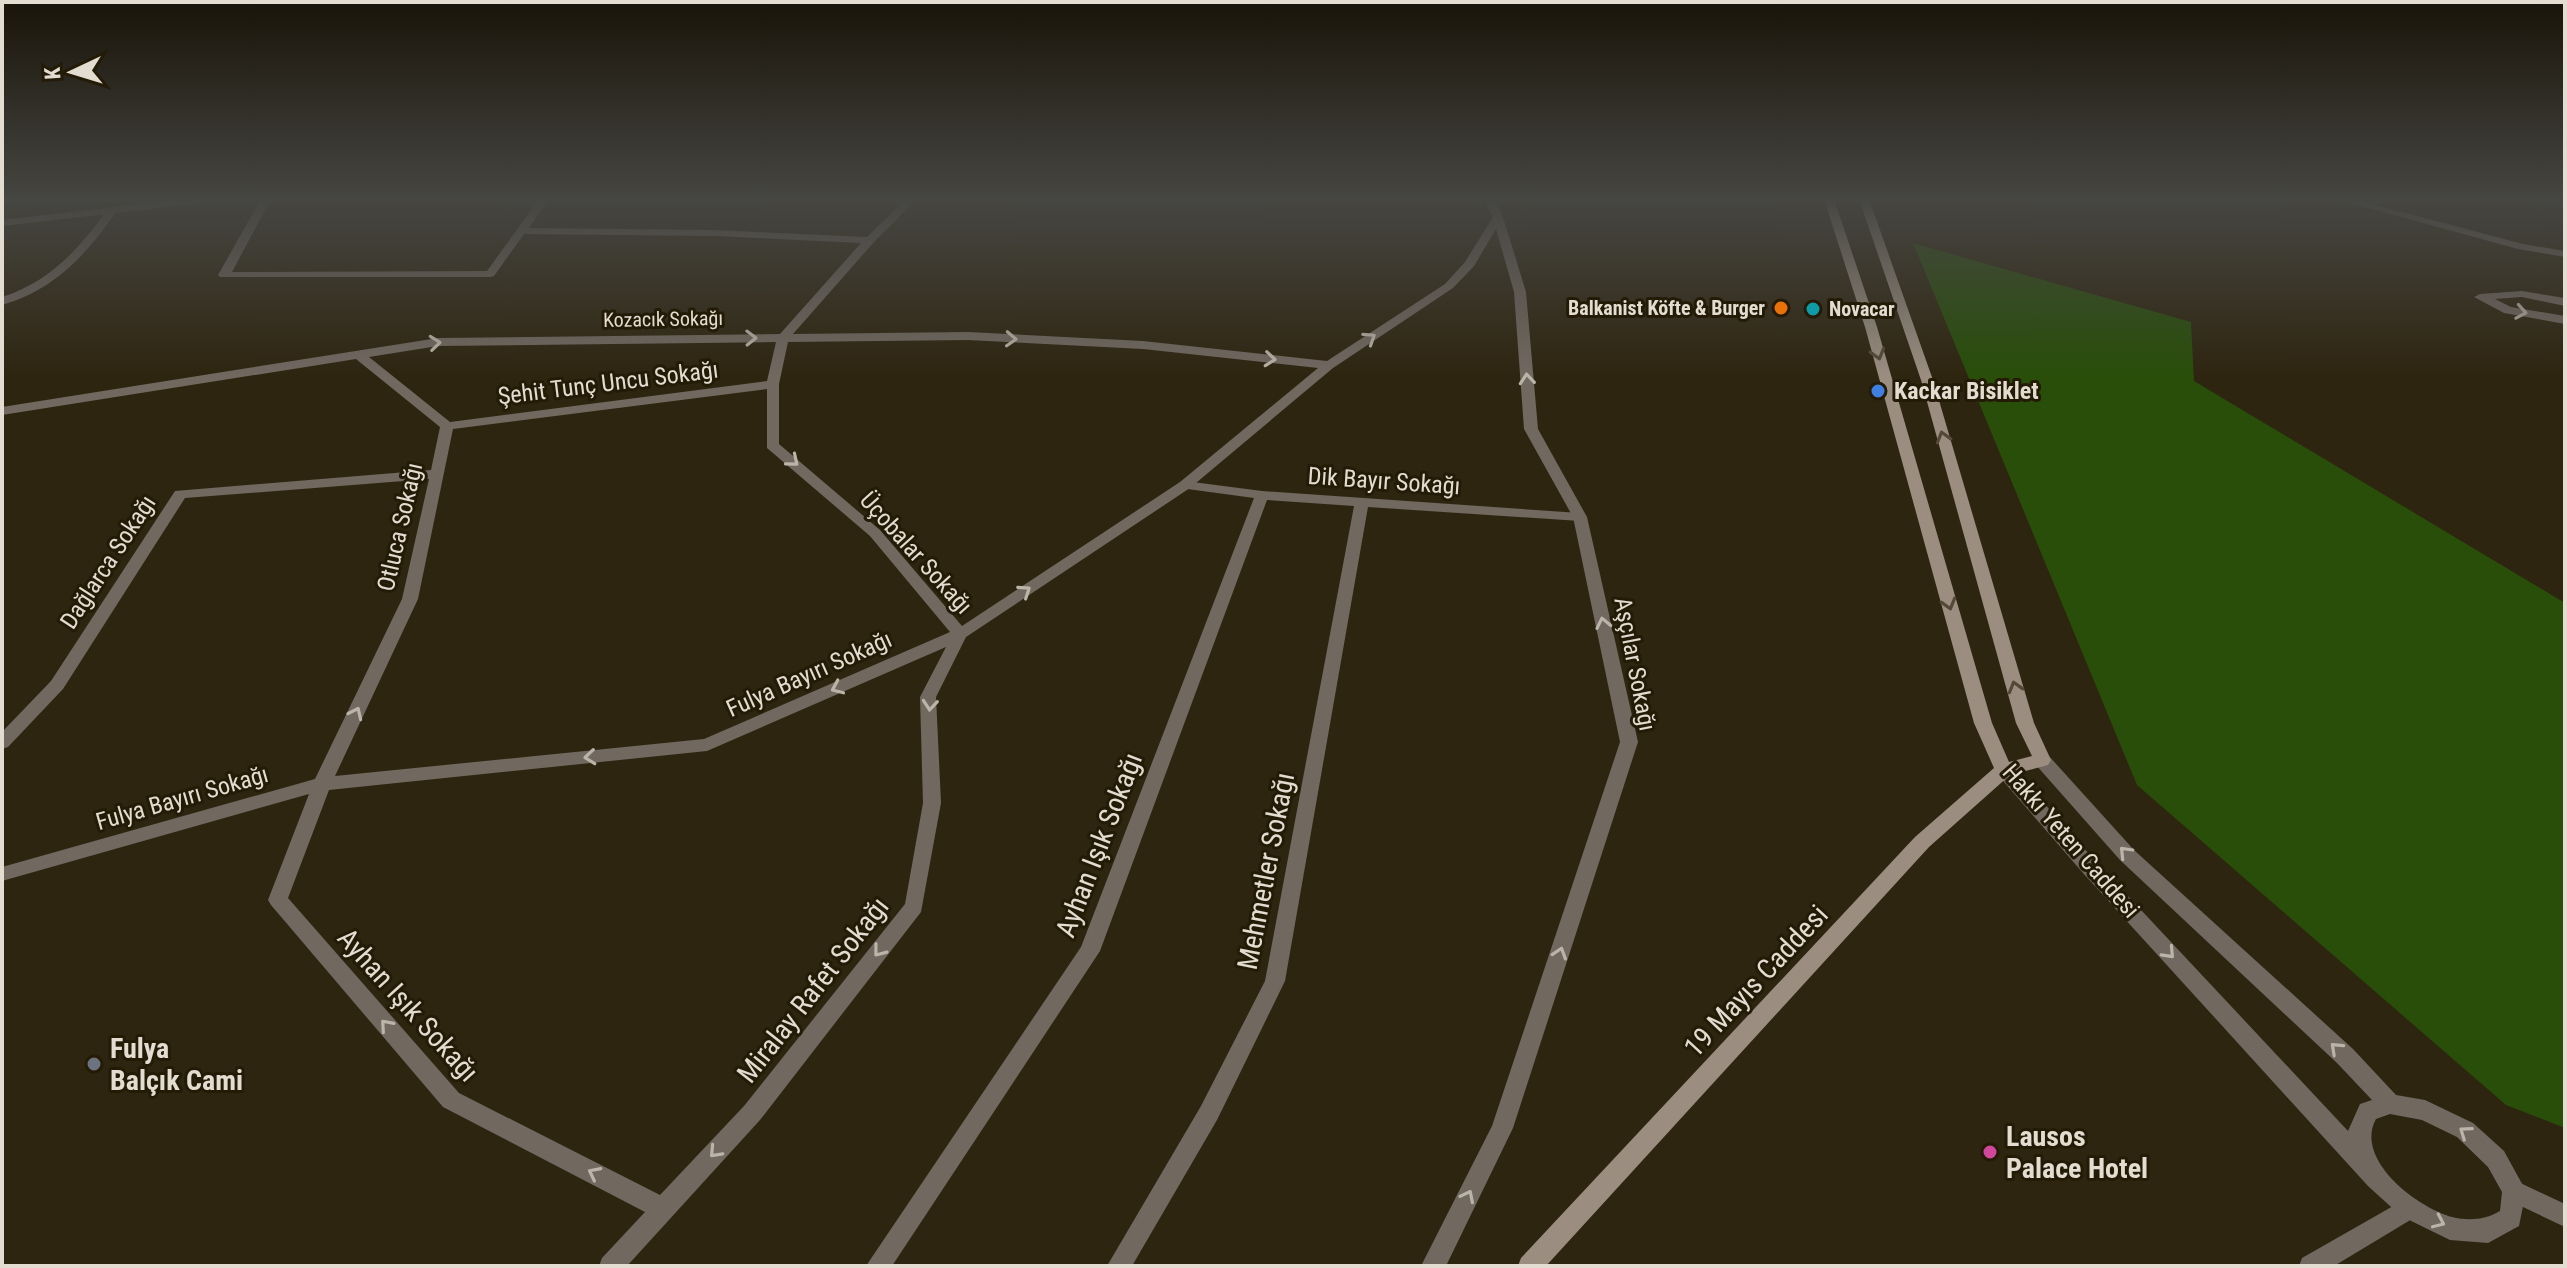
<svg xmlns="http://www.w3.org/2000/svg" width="2567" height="1268" font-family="'Roboto Condensed',sans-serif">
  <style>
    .green { fill: #284e09 }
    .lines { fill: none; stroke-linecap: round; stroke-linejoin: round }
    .pedestrian { fill: #716860; fill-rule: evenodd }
    .minor { fill: #716860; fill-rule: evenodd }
    .tertiary { fill: #716860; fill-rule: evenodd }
    .secondary { fill: #9b8e81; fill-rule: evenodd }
    .oneway { stroke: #bbb4a9 }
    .oneway2 { stroke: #544938 }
    .food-dot { fill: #e8710a; stroke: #241b07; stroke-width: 3 }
    .culture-dot { fill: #0f9aa8; stroke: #241b07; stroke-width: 3 }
    .shop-dot { fill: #3f7fe0; stroke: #241b07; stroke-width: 3 }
    .worship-dot { fill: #6b7280; stroke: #241b07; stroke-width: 3 }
    .hotel-dot { fill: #d1479c; stroke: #241b07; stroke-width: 3 }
    .labels { text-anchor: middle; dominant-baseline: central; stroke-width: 6; stroke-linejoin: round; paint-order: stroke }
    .far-poi-label { font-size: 20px; font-weight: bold; fill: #e3ddd1; stroke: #241b07; text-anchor: end }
    .far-street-label { font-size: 20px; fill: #e3ddd1; stroke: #241b07 }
    .street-label { font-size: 24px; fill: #e3ddd1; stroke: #241b07 }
    .poi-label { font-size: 24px; font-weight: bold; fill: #e3ddd1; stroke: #241b07; text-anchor: start }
    .near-street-label { font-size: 28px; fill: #e3ddd1; stroke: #241b07 }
    .near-poi-label { font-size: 28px; font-weight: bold; fill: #e3ddd1; stroke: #241b07; text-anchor: start }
  </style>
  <rect width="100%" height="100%" fill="#2e2510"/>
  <path class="green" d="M1913 243 2191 322 2194 381 2565 603V1128L2506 1105 2137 785Z"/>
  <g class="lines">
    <path class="pedestrian" d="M1185 481 1262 491 1580 513 1587 517 1580 521 1368 507 1285 981 1217 1120 1132 1266H1107L1201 1106 1265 981 1354 506 1267 500 1100 951 892 1266H866L1081 947 1254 498 1180 488 1178 485Z"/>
    <g class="minor">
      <path d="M261 199H271L232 272 487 271 539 199H549L529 228 716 230 867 237 906 199H917L874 242 793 334 968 332 1143 341 1327 361 1445 284 1465 262 1493 217 1484 199H1494L1503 217 1526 292 1538 429 1587 517 1638 742 1513 1128 1446 1266H1421L1492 1126 1620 742 1573 517 1524 429 1514 292 1496 229 1474 266 1453 288 1333 368 1190 488 966 637 936 697 941 803 921 912 760 1120 627 1266H599L602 1258 645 1212 443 1107 271 905 268 900 309 794 2 881V867L315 779 402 599 429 479 185 498 63 689 8 747 2 749V732L51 681 175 491 431 470 440 427 356 359 2 415V407L438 338 780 334 861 243 716 236 524 234 494 276 490 277H220L218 275ZM968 340 1143 349 1318 368 1180 482 962 626 880 530 779 444V384L788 342ZM776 342 767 381 450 422 369 357 438 346ZM767 389V448L870 536 950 632 704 739 335 776 418 599 453 429ZM946 647 920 697 923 803 905 904 744 1106 660 1195 459 1093 288 898 329 790 707 751Z"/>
      <path d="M2336 199H2353L2523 244 2565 251V257L2518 249Z"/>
      <path d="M109 207 118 209C88 253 55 290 2 305V297C50 282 81 247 109 207Z"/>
      <path d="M2522 291 2565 298V306L2522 297 2495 299 2511 307 2565 316V324L2504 313 2474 297 2480 294Z"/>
      <path d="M2514 1180 2565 1204V1227L2506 1199 2502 1191 2506 1183Z"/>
      <path d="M2409 1197 2417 1200 2421 1208 2417 1216 2334 1266H2299L2302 1258Z"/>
    </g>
    <g class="tertiary">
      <path d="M182 199H215L210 202 2 226V220Z"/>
      <path d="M2042 754 2048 755 2134 850 2353 1049 2396 1095 2425 1100 2473 1123 2504 1151 2526 1191 2519 1226 2488 1243 2450 1240 2401 1216 2368 1186 2083 873 1998 775 1995 770 1998 765H2010L2097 863 2348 1131 2360 1104 2372 1100 2337 1063 2120 860 2036 765 2033 760 2036 755ZM2390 1114 2422 1120 2457 1137 2488 1167 2502 1192 2500 1211C2485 1220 2468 1221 2452 1217 2416 1207 2354 1159 2376 1119Z"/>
    </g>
    <path class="secondary" d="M1824 199H1834L1877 327 1992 723 2009 762 2032 756 2016 723 1921 380 1859 199H1869L1933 380 2034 723 2051 760 2048 765 2010 775 1929 847 1546 1266H1518L1521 1258 1915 837 1994 768 1974 723 1865 327Z"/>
  </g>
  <defs><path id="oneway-chevron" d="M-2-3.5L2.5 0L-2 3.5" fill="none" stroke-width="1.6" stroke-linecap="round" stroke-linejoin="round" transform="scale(2)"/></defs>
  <g class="oneway">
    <use href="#oneway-chevron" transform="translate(2521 312) rotate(10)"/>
    <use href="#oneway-chevron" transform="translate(751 338) rotate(-1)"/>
    <use href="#oneway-chevron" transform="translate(1370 338) rotate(-33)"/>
    <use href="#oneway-chevron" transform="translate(1011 339) rotate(3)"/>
    <use href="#oneway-chevron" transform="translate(435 343) rotate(-6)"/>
    <use href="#oneway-chevron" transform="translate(1270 359) rotate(6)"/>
    <use href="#oneway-chevron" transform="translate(1527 379) rotate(-95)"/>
    <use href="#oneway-chevron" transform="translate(793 461) rotate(40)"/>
    <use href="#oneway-chevron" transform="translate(1025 591) rotate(-34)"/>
    <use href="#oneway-chevron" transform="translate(1603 623) rotate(-102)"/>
    <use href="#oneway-chevron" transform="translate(837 688) rotate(156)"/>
    <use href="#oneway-chevron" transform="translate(930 705) rotate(95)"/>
    <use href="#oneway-chevron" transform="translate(356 713) rotate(-65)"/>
    <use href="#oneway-chevron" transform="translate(590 757) rotate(174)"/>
    <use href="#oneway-chevron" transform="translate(2125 852) rotate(-134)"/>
    <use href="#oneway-chevron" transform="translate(879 951) rotate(128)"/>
    <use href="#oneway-chevron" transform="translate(1560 953) rotate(-72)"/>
    <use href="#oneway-chevron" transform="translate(2169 953) rotate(47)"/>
    <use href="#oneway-chevron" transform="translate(386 1025) rotate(-131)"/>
    <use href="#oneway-chevron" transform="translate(2336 1048) rotate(-137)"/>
    <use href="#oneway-chevron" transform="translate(2465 1132) rotate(-145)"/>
    <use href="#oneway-chevron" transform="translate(715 1152) rotate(133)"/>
    <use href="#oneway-chevron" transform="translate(594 1173) rotate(-153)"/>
    <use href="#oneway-chevron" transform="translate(1468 1196) rotate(-63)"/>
    <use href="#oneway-chevron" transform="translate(2439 1222) rotate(24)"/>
  </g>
  <g class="oneway2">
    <use href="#oneway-chevron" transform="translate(1878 354) rotate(74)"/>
    <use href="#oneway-chevron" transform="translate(1943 437) rotate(-106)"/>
    <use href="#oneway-chevron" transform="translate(1949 604) rotate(74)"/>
    <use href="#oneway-chevron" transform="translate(2015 687) rotate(-106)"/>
  </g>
  <linearGradient id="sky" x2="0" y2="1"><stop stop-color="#191409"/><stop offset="0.53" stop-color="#464642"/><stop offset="1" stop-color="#464642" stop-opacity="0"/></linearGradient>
  <rect width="2567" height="377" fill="url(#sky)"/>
  <circle class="food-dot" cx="1781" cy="308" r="8"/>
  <circle class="culture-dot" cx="1813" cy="309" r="8"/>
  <circle class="shop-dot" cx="1878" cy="391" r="8"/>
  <circle class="worship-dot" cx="94" cy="1064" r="8"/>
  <circle class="hotel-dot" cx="1990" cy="1152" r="8"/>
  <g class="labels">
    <g class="far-poi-label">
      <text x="1765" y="308">Balkanist Köfte &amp; Burger</text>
      <text x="1829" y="309" text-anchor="start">Novacar</text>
    </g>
    <g class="far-street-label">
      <text transform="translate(663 319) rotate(-1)">Kozacık Sokağı</text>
    </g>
    <g class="street-label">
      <text transform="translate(608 383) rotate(-7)">Şehit Tunç Uncu Sokağı</text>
      <text transform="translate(1384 481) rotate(4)">Dik Bayır Sokağı</text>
      <text transform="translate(400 527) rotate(-77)">Otluca Sokağı</text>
      <text transform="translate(916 553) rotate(48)">Üçobalar Sokağı</text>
      <text transform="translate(108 562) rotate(-57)">Dağlarca Sokağı</text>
      <text transform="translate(1635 664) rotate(79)">Aşçılar Sokağı</text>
      <text transform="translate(809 674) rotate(-24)">Fulya Bayırı Sokağı</text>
      <text transform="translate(182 798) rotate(-16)">Fulya Bayırı Sokağı</text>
      <text transform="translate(2071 841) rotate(49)">Hakkı Yeten Caddesi</text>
    </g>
    <g class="poi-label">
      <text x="1894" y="391">Kackar Bisiklet</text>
    </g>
    <g class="near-street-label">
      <text transform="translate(1099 845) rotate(-69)">Ayhan Işık Sokağı</text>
      <text transform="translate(1266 871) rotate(-79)">Mehmetler Sokağı</text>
      <text transform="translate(1756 981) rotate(-47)">19 Mayıs Caddesi</text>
      <text transform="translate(813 990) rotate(-52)">Miralay Rafet Sokağı</text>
      <text transform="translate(408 1005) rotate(48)">Ayhan Işık Sokağı</text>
    </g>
    <g class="near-poi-label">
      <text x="110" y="1048">Fulya<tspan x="110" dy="32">Balçık Cami</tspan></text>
      <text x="2006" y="1136">Lausos<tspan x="2006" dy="32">Palace Hotel</tspan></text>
    </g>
  </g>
  <rect width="2567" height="1268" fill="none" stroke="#e3ddd1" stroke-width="8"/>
  <g transform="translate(72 72) rotate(266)" stroke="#241b07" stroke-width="6" paint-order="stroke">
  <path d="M0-6L14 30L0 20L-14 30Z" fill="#e3ddd1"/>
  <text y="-12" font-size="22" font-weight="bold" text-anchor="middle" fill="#e3ddd1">K</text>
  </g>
</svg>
